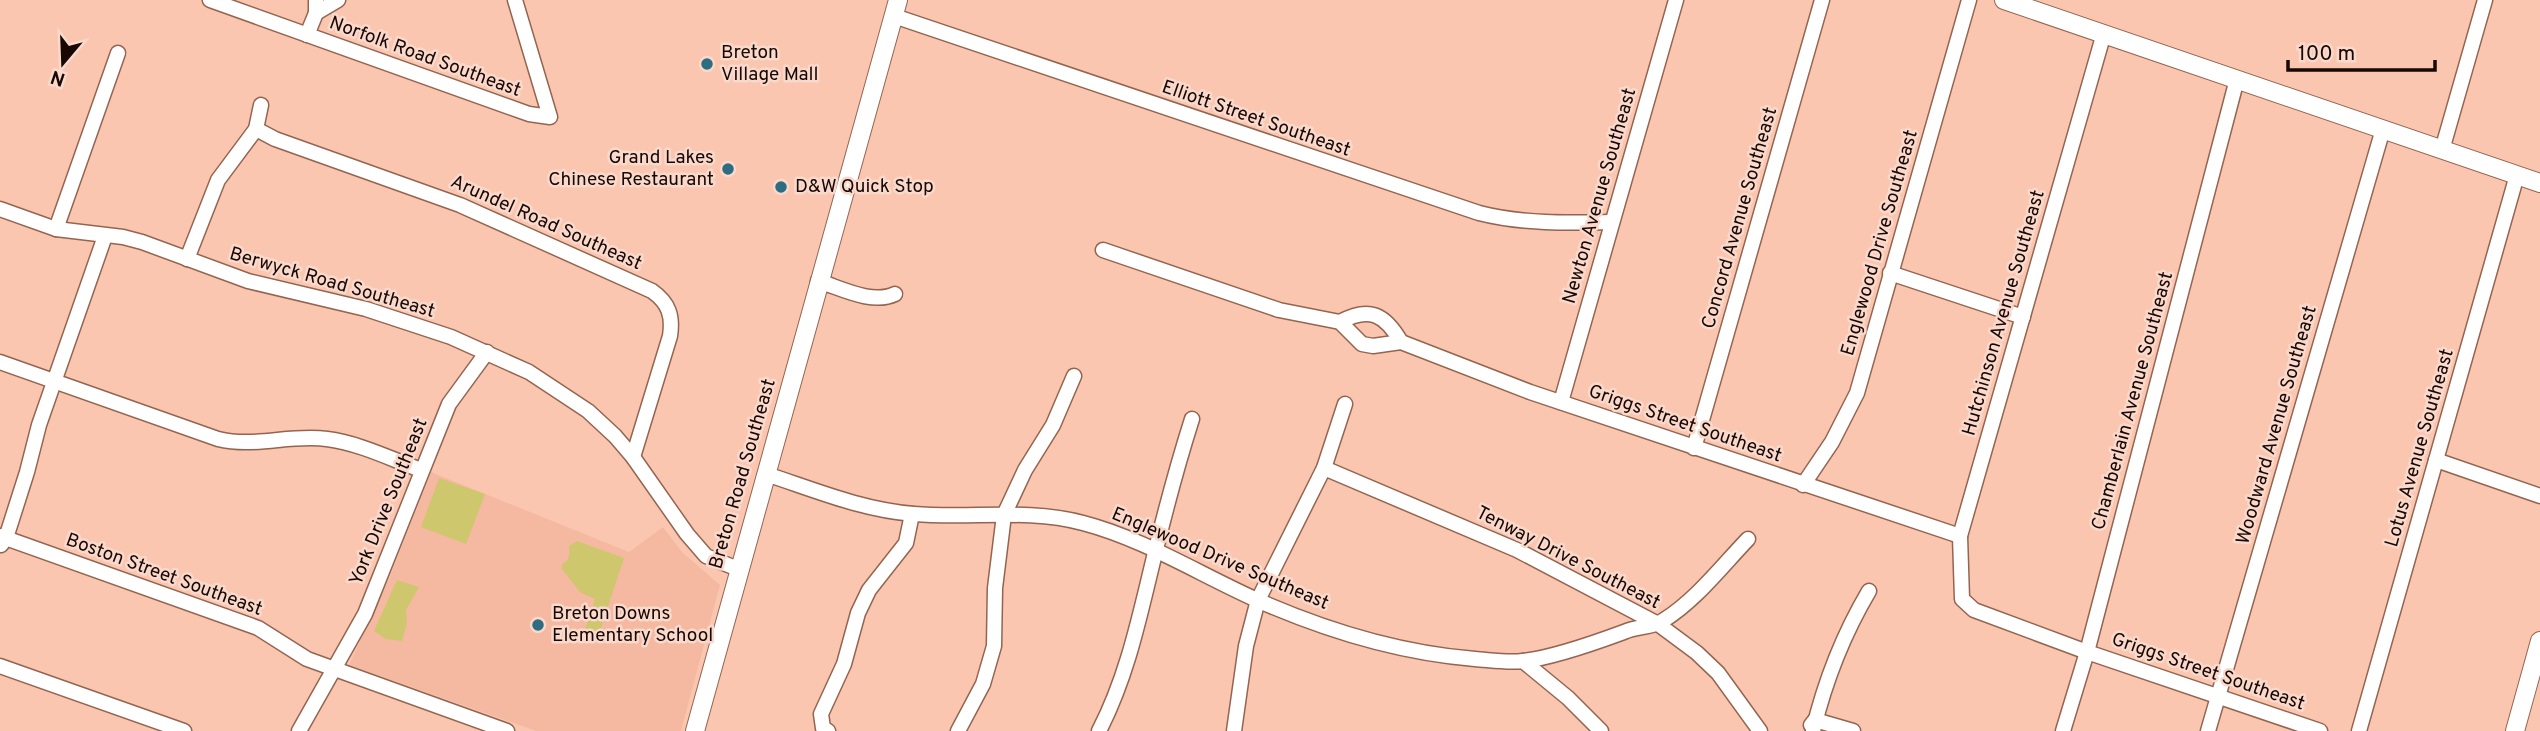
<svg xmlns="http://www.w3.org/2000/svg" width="2540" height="731" font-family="Overpass,sans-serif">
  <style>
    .built { fill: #f4b9a0 }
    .green { fill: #cec76e }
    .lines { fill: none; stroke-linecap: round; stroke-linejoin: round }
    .minor-casing { stroke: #936550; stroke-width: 17 }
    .major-casing { stroke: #936550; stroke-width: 20 }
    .minor { stroke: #fff; stroke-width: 14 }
    .major { stroke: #fff; stroke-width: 18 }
    .poi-dot { fill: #2e6c82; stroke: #f9d9cb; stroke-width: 2.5 }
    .labels { text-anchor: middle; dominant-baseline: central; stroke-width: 5; stroke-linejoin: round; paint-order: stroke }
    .poi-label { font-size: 19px; fill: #180702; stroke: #f9d9cb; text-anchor: start }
    .street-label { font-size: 19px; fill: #180702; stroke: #f9d9cb }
  </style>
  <rect width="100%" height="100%" fill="#fbc6b0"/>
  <path class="built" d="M431 472 629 552 663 527 682 552 720 585 681 731H536L349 665 389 579Z"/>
  <g class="green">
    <path d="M439 478 485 494 466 544 421 527Z"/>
    <path d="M577 541 624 558 599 634 585 630 595 599 580 592 562 569V564C570 560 570 555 569 546Z"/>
    <path d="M397 580 419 587 406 610 407 623 402 641 386 639 374 631Z"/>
  </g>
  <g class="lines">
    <defs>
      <g id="minor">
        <path d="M210 0 529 114 550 117 515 0"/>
        <path d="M316 13 338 0"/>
        <path d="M894 16 1479 213C1522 224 1568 223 1612 222"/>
        <path d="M2104 33 1960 536 1962 599 1974 610 2087 652 2320 731"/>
        <path d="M307 35 316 13V0"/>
        <path d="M256 129 275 139 460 205 652 291C669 303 673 316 670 336L633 457"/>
        <path d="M2442 150 2485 0"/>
        <path d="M0 209 56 229 123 237 142 242 248 281 366 309 451 337 529 372 588 411 615 436 633 457 687 534 706 556 738 569"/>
        <path d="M56 229 118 53"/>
        <path d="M1103 250 1279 310 1340 322 1362 344 1373 346 1401 342 1530 392 1960 536"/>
        <path d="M187 259 218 180 256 129 261 105"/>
        <path d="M1890 273 2023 317"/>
        <path d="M818 281C841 288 872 305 895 294"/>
        <path d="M1340 322C1369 306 1385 314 1401 342"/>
        <path d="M0 362 218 439C255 448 290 434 327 439 359 443 391 459 421 470"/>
        <path d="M1561 402 1676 0"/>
        <path d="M1694 448 1822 0"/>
        <path d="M2436 460 2540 496"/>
        <path d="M1324 468 1517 550 1658 624 1697 653 1718 673 1760 731"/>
        <path d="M766 474C815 490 862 510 914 514 970 519 1027 508 1083 523 1144 539 1199 574 1257 600 1325 630 1400 653 1475 659 1490 660 1507 663 1523 661 1551 658 1597 642 1624 632 1637 626 1653 628 1664 620 1696 600 1722 566 1748 539"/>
        <path d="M1803 485 1832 442 1857 393 1969 0"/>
        <path d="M0 536 258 628 307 659 507 731"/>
        <path d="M1 545 6 538 27 472 39 425 105 236"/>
        <path d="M1523 661 1568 698 1601 731"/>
        <path d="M0 666 184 731"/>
        <path d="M1811 725 1815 720 1853 731"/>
        <path d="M299 731 365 614 449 404 487 352"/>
        <path d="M828 731 823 728 821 714 844 664 858 613 869 590 906 543 912 514"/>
        <path d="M958 731 983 684 994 646 995 588 1004 515 1025 470 1053 425 1074 376"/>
        <path d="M1099 731C1128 675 1140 614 1155 553 1166 508 1178 463 1192 419"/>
        <path d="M1234 731 1246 646 1258 600 1324 468 1345 404"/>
        <path d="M1813 731C1825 681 1843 635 1869 591"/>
        <path d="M2063 731 2087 652 2237 79"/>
        <path d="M2208 731 2383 129"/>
        <path d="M2359 731 2517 175"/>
      </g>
      <g id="major">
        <path d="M2004 0 2540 183"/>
        <path d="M695 731 898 0"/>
        <path d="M2515 731 2540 641"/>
      </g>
    </defs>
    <use href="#minor" class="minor-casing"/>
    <use href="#major" class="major-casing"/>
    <use href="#minor" class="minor"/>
    <use href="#major" class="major"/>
  </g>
  <g class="poi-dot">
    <circle cx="707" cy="64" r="7"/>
    <circle cx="728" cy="169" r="7"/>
    <circle cx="781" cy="187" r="7"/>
    <circle cx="538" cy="625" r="7"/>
  </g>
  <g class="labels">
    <g class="poi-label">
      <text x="721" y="53">Breton<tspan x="721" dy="22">Village Mall</tspan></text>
      <text x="714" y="158" text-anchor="end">Grand Lakes<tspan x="714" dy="22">Chinese Restaurant</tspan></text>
      <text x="795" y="187">D&amp;W Quick Stop</text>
      <text x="552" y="614">Breton Downs<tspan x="552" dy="22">Elementary School</tspan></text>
    </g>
    <g class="street-label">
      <text transform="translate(425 57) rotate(20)">Norfolk Road Southeast</text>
      <text transform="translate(1256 119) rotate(19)">Elliott Street Southeast</text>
      <text transform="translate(1600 196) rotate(-74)">Newton Avenue Southeast</text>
      <text transform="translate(1740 218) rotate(-74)">Concord Avenue Southeast</text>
      <text transform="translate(546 223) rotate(24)">Arundel Road Southeast</text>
      <text transform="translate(1880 243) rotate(-74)">Englewood Drive Southeast</text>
      <text transform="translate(332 283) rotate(16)">Berwyck Road Southeast</text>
      <text transform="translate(2004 313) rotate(-74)">Hutchinson Avenue Southeast</text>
      <text transform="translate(2133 401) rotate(-75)">Chamberlain Avenue Southeast</text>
      <text transform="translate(1685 424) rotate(19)">Griggs Street Southeast</text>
      <text transform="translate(2277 425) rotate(-74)">Woodward Avenue Southeast</text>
      <text transform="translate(2420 448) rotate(-74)">Lotus Avenue Southeast</text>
      <text transform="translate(743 474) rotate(-74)">Breton Road Southeast</text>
      <text transform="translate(389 502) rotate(-68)">York Drive Southeast</text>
      <text transform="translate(1568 558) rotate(27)">Tenway Drive Southeast</text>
      <text transform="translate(1220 559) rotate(23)">Englewood Drive Southeast</text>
      <text transform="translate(164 575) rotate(20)">Boston Street Southeast</text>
      <text transform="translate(2208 672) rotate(19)">Griggs Street Southeast</text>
    </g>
  </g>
  <g transform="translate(63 63) rotate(199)" stroke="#f9d9cb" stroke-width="5" paint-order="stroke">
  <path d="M0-5L12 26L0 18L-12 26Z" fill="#180702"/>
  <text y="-10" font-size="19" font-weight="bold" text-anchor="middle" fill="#180702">N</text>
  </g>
  <path d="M2288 60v10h147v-10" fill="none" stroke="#180702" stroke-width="3.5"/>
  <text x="2298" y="60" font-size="21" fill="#180702" stroke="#f9d9cb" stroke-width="5" paint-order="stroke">100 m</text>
</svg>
